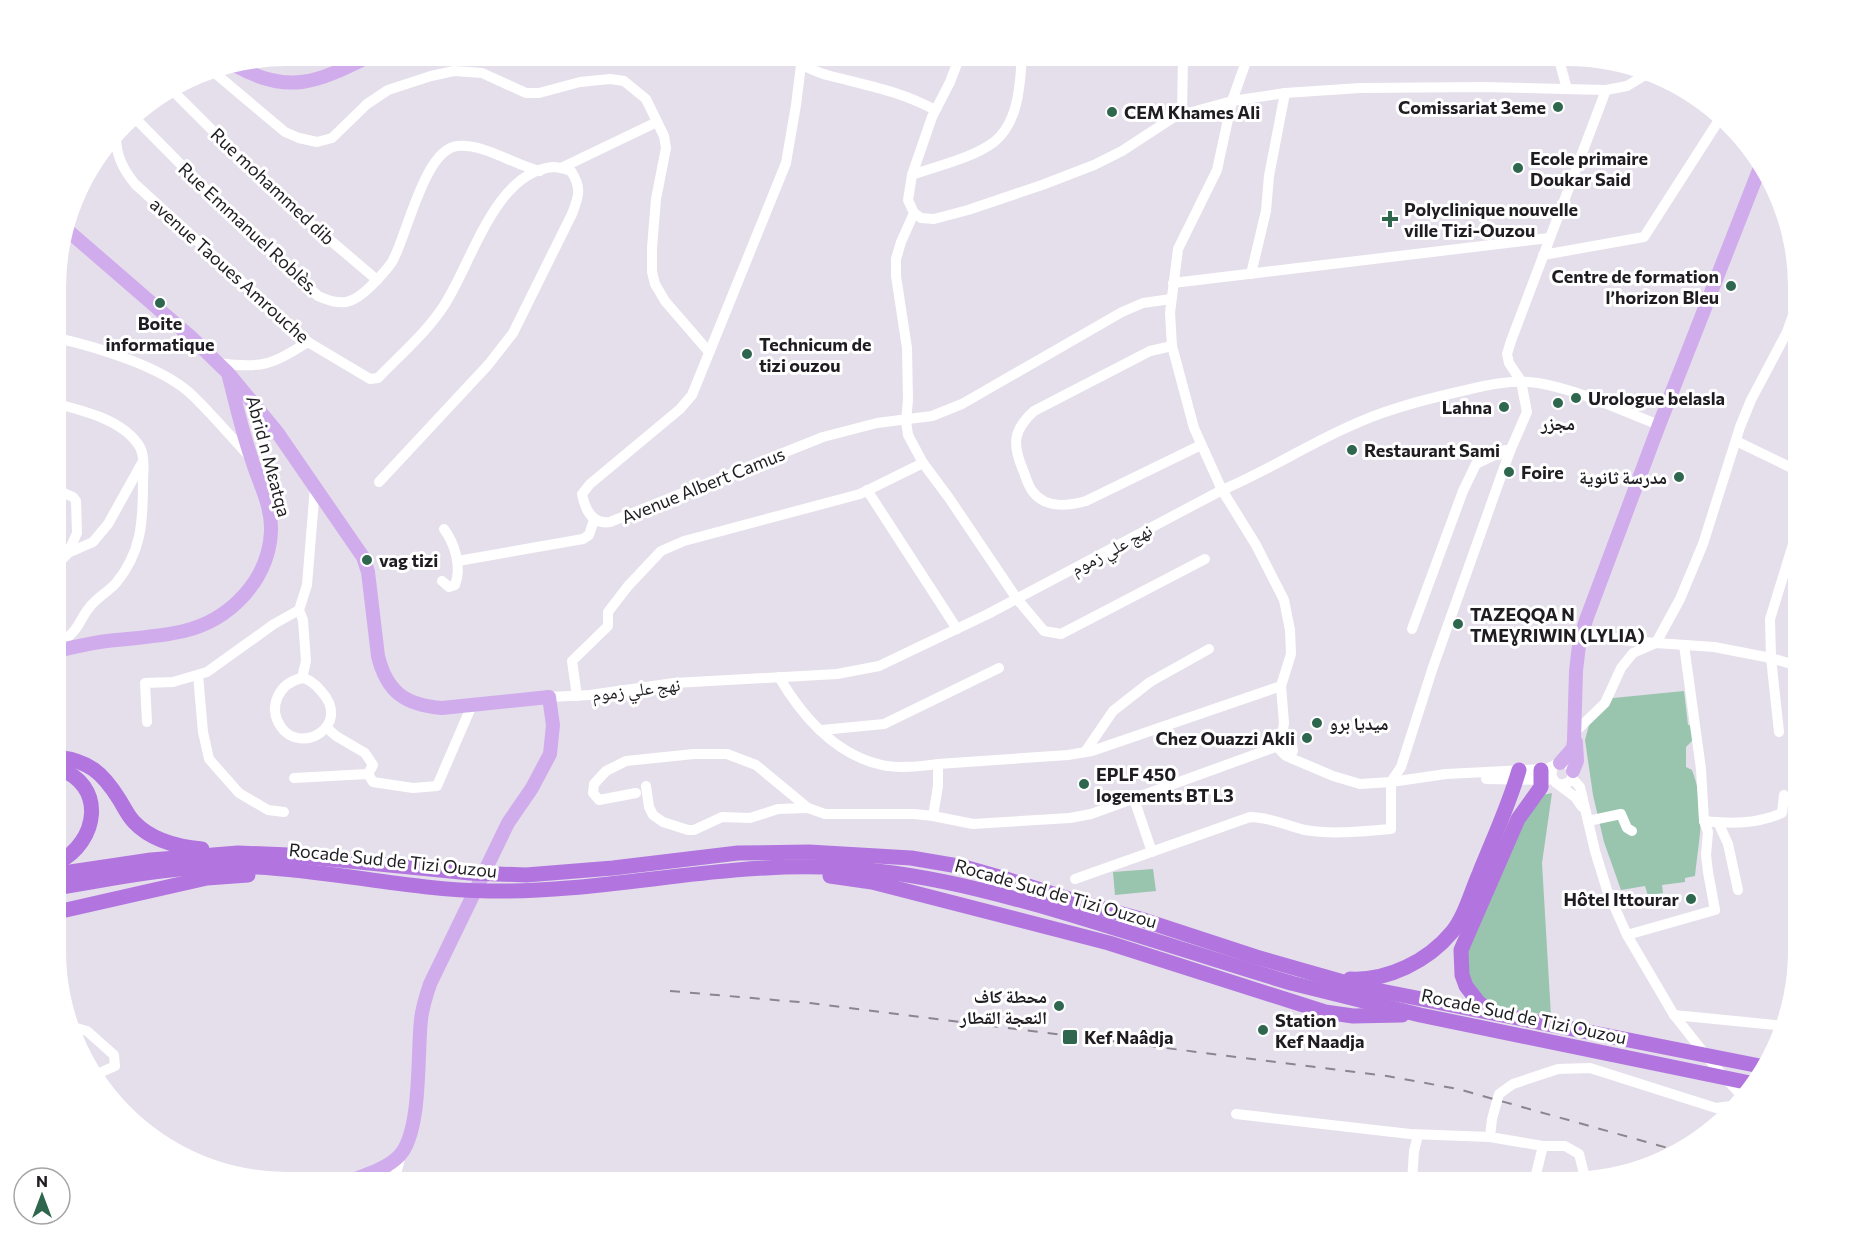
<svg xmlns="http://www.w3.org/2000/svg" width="1854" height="1238" font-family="Commissioner,'Noto Naskh Arabic',sans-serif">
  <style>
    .green { fill: #99c4ae }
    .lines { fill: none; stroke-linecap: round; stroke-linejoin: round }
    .minor { stroke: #fff; stroke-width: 10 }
    .major { stroke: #d1acec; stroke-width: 14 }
    .highway { stroke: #b275df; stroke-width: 15 }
    .rail { stroke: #8a858e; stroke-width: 2; stroke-dasharray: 10 10; stroke-linecap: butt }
    .poi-dot { fill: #2e664e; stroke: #fff; stroke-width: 2 }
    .labels { text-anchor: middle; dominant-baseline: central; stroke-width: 6; stroke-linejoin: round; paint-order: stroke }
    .poi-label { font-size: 18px; font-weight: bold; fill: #1f1d21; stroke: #fff; text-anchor: start }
    .street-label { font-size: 18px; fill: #1f1d21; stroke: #fff }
  </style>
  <rect width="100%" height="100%" fill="#e5dfeb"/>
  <g class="green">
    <path d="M1684 691 1688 725 1694 726 1695 738 1686 747V767L1692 770C1707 810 1699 836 1695 876L1685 878V882L1662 885 1663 893 1656 894 1655 897 1649 899 1645 886 1621 890 1604 842 1593 795 1585 740 1590 721 1613 698Z"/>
    <path d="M1552 793 1542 863 1551 1016 1488 1004 1465 972 1470 936 1527 810 1542 795Z"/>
    <path d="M1153 869 1156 891 1115 895 1113 872Z"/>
  </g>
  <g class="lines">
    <g class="minor">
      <path d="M799 56 801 65 796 105 786 163 692 395 680 409 590 484 582 494C585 509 592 525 610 522L823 437 877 423 932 416 962 404 1122 312 1143 303 1171 299"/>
      <path d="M960 56 950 82 932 117 912 175 908 200 914 213 921 218 934 219 968 210 1042 185 1094 165 1122 151 1174 117 1232 101 1285 93 1360 88 1483 87 1606 90"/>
      <path d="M1248 56 1232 101 1217 170 1178 249 1170 313 1172 346 1194 428 1222 490 1256 545 1284 600 1290 630 1291 654 1281 686 1284 723 1280 750 1285 755 1291 754 1293 751 1292 745 1287 743 1282 744"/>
      <path d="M1558 56 1567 89"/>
      <path d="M801 65C810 68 818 73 827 75 865 85 901 91 935 110"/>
      <path d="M207 71 216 74 285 132 299 138 317 142 332 138 367 104 388 90 431 76 454 71 482 73 526 93H539L580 82 610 79 624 81 646 99 664 136 666 148 656 199 652 248V272L655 284 665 301 709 352"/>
      <path d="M172 90 276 194 377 280"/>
      <path d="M1182 115 1183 56"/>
      <path d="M134 117 202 186 318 296C342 307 353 304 371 286 378 279 386 271 392 262 407 236 424 150 457 146 483 143 514 165 540 171"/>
      <path d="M128 121 161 97"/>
      <path d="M116 136C116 156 123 169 135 184L308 342 370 379 378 378C400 355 426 333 443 307 471 266 494 172 553 167 559 167 565 169 571 171 582 188 579 196 572 214L513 333 488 365 379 482"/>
      <path d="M561 168 657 122"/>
      <path d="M912 175C937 166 973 158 994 142 1019 122 1020 84 1022 56"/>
      <path d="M914 213 901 242 896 259V276L907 348 908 400 906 421 908 435 923 463 949 498 1017 599 1044 631 1061 634 1205 559"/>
      <path d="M1543 255 1644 237 1719 120"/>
      <path d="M1251 274 1266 211 1269 176 1285 93"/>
      <path d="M1173 283 1549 238"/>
      <path d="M57 338C97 347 163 367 192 395 212 414 230 436 249 456"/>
      <path d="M1172 346 1150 351 1034 411C1013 430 1012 444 1023 470 1026 477 1028 486 1033 492 1046 509 1068 506 1086 501L1201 445"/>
      <path d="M218 363C262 369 271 365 308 342"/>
      <path d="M57 404C85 411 121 420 138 444 146 455 143 472 143 484 143 523 141 553 116 583 108 592 96 598 89 608 83 615 80 624 74 631 69 637 63 641 57 646"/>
      <path d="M1736 441 1798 471"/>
      <path d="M57 490 73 497 76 501 77 533 68 553"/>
      <path d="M867 490 957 629"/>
      <path d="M458 561 583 539 589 535 594 520"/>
      <path d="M57 565 68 553 93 542 108 524 142 463"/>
      <path d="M442 581 449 587 455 585C462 567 455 544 444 529"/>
      <path d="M1412 629 1463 491 1476 464 1505 450 1510 451"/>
      <path d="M1584 630 1622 640 1656 643 1680 599 1703 544 1740 427 1751 400 1787 332 1798 301"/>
      <path d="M198 675 203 732 209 759 239 793 268 810 284 812"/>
      <path d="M302 678 306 661 303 620 299 610 307 585 315 487"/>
      <path d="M302 678C310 679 316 685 321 691 353 725 301 756 281 727 267 707 279 683 302 678Z"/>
      <path d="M577 696 572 661 608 626V612L628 586 661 551 684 541 860 494 923 463"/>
      <path d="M549 697 590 695 674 683 837 674 879 666 988 614 1222 490C1276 467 1326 433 1382 413 1408 404 1435 397 1462 391 1487 385 1512 379 1538 383 1579 390 1620 410 1659 425"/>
      <path d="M147 722 145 683 173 682 207 672 274 624 299 610"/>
      <path d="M327 728 336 736 365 753 373 765 368 774 373 782 413 788 437 786 472 705"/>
      <path d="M822 730 884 724 999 668"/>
      <path d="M1575 732 1605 703 1621 668 1633 653 1656 643 1714 647 1771 658 1798 666"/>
      <path d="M1779 732 1771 658 1770 619 1798 528"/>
      <path d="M1085 752 1113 711 1150 682 1209 649"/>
      <path d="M1286 756 1333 776 1360 784 1391 782 1446 774 1546 769C1551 768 1554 764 1560 763 1571 761 1574 772 1571 781L1562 785 1556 783 1551 776 1553 767"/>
      <path d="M938 764 1068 755 1092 751 1281 686"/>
      <path d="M294 778 368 774"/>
      <path d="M1572 778 1580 787 1595 851 1607 890 1627 935 1674 1015 1716 1068 1742 1096"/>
      <path d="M1486 779 1548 780"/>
      <path d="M1559 785 1575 797 1582 807"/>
      <path d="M646 786 649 807 653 815 663 822 688 830H694L722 817 750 818 778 809 808 808"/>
      <path d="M636 793 599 800 593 793 594 784 606 771 626 761 694 754H727L756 765 808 808 825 814H914L933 816 938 786V764C921 766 899 769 882 765 836 755 802 716 779 677"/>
      <path d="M1134 799 1152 852"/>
      <path d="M933 816 973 824 1070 818 1091 814 1281 745"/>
      <path d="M1588 821 1621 814 1627 828 1632 831"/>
      <path d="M1704 821C1732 824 1756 824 1782 813L1784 795"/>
      <path d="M1718 822 1728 844 1738 890"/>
      <path d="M1075 879 1250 817C1270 817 1287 826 1305 830 1333 835 1363 831 1391 829V782L1401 767 1433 667 1510 451 1527 412 1521 381 1509 363 1507 354 1511 341 1606 90 1627 86 1650 72"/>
      <path d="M1627 935 1715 910 1708 872 1706 855 1708 832 1704 821 1701 769 1684 645"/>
      <path d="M1674 1015 1786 1026"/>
      <path d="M73 1027 87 1031 114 1055 115 1066 95 1075"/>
      <path d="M1236 1114 1410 1134 1490 1137"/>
      <path d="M1543 1146H1565L1579 1154 1586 1181"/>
      <path d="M394 1182 401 1154"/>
      <path d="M1412 1182 1414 1151 1418 1135"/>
      <path d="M1534 1182 1543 1146 1490 1137 1492 1119 1499 1094 1513 1084 1558 1069 1590 1068 1716 1108 1731 1106"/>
    </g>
    <g class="major">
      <path d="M236 66C290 96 319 81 370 56"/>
      <path d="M66 229 192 338 228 373 277 432 363 557 368 572 378 656C387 693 406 705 442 708L549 697 553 725 550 754 532 788 508 823 430 984C426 996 422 1008 421 1020 417 1054 422 1130 400 1155 387 1169 365 1175 347 1182"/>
      <path d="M57 651C74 647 90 643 107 641 132 638 159 637 184 631 230 620 269 580 271 531 272 505 258 481 251 457 242 431 236 404 229 377"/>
      <path d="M1560 763 1573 748 1574 740 1576 671 1579 645 1586 620 1659 425 1761 165"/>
      <path d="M1573 771 1577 761 1576 742"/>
    </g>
    <g class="highway">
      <path d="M57 757C89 761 102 772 119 799 124 807 128 816 134 822 152 841 178 847 202 849"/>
      <path d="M57 768C107 784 99 842 57 863"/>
      <path d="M57 874 151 860 238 853 289 855 470 873 526 875 613 868 738 853 809 852 911 858 964 867 1006 879 1075 901 1140 919 1256 957 1361 987 1765 1067"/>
      <path d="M830 876 872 882 1109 943 1325 1012 1353 1016 1402 1015"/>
      <path d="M57 888C124 876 190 863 257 867 335 871 411 890 489 891 601 893 710 864 822 867 905 869 983 889 1062 912 1139 935 1215 960 1291 983L1420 1015 1755 1084"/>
      <path d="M57 912 207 878 248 875"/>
      <path d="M1350 979C1388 981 1428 961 1452 932 1465 916 1471 892 1479 874 1493 839 1509 805 1519 770"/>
      <path d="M1492 1012 1479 1003 1466 986 1462 975 1461 950 1518 819 1541 787V770"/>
    </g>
    <path class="rail" d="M670 991 810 1003 1387 1076 1458 1089 1682 1152"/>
  </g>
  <g class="poi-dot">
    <circle cx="1558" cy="107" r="6"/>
    <circle cx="1112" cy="112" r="6"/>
    <circle cx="1518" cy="168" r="6"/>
    <path d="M1387 210h6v6h6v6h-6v6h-6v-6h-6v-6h6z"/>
    <circle cx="1731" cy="286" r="6"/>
    <circle cx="160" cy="303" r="6"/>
    <circle cx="747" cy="354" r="6"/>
    <circle cx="1576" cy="398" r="6"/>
    <circle cx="1558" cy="403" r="6"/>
    <circle cx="1504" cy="407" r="6"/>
    <circle cx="1352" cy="450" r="6"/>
    <circle cx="1509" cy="472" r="6"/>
    <circle cx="1679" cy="477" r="6"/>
    <circle cx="367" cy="560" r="6"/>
    <circle cx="1458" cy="624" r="6"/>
    <circle cx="1317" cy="723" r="6"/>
    <circle cx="1307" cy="738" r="6"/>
    <circle cx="1084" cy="784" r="6"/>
    <circle cx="1691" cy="899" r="6"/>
    <circle cx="1059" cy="1006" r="6"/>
    <circle cx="1263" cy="1030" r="6"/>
    <rect x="1062" y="1029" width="16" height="16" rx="3"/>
  </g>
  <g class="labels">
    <g class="poi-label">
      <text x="1546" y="107" text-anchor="end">Comissariat 3eme</text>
      <text x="1124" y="112">CEM Khames Ali</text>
      <text x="1530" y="158">Ecole primaire<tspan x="1530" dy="21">Doukar Said</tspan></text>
      <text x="1404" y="209">Polyclinique nouvelle<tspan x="1404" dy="21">ville Tizi-Ouzou</tspan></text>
      <text x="1719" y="276" text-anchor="end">Centre de formation<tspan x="1719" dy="21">l’horizon Bleu</tspan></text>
      <text x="160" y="323" text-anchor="middle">Boite<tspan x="160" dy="21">informatique</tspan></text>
      <text x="759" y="344">Technicum de<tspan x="759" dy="21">tizi ouzou</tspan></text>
      <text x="1588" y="398">Urologue belasla</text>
      <text x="1492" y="407" text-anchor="end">Lahna</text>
      <text x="1558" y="423" text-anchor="middle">مجزر</text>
      <text x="1364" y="450">Restaurant Sami</text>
      <text x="1521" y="472">Foire</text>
      <text x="1667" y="477" text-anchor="end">مدرسة ثانوية</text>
      <text x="379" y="560">vag tizi</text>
      <text x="1470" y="614">TAZEQQA N<tspan x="1470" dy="21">TMEƔRIWIN (LYLIA)</tspan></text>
      <text x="1329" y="723">ميديا برو</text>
      <text x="1295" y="738" text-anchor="end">Chez Ouazzi Akli</text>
      <text x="1096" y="774">EPLF 450<tspan x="1096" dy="21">logements BT L3</tspan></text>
      <text x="1679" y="899" text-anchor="end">Hôtel Ittourar</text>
      <text x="1047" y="996" text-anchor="end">محطة كاف<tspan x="1047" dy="21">النعجة القطار</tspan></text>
      <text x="1275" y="1020">Station<tspan x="1275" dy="21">Kef Naadja</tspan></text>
      <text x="1084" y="1037">Kef Naâdja</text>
    </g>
    <g class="street-label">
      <text transform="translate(273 186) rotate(43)">Rue mohammed dib</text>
      <text transform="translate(249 228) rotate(43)">Rue Emmanuel Roblès.</text>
      <text transform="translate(230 270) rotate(42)">avenue Taoues Amrouche</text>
      <text transform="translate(269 456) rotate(75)">Abrid n Mɛatqa</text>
      <text transform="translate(703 485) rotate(-22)">Avenue Albert Camus</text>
      <text transform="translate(1111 549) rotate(-28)">نهج علي زموم</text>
      <text transform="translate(636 689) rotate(-7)">نهج علي زموم</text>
      <text transform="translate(393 860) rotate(6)">Rocade Sud de Tizi Ouzou</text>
      <text transform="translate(1056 893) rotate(16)">Rocade Sud de Tizi Ouzou</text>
      <text transform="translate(1524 1016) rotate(12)">Rocade Sud de Tizi Ouzou</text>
    </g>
  </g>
  <path d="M0 0H1854V1238H0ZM287 66H1567A221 221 0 0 1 1788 287V951A221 221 0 0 1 1567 1172H287A221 221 0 0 1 66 951V287A221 221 0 0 1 287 66Z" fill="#fff" fill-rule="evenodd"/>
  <g transform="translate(42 1196)"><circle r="28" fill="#ffffff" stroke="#a5a5a6" stroke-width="1.5"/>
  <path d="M0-4.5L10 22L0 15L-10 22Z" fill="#2e664e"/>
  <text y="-9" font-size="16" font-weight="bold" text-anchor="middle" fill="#1f1d21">N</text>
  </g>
</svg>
